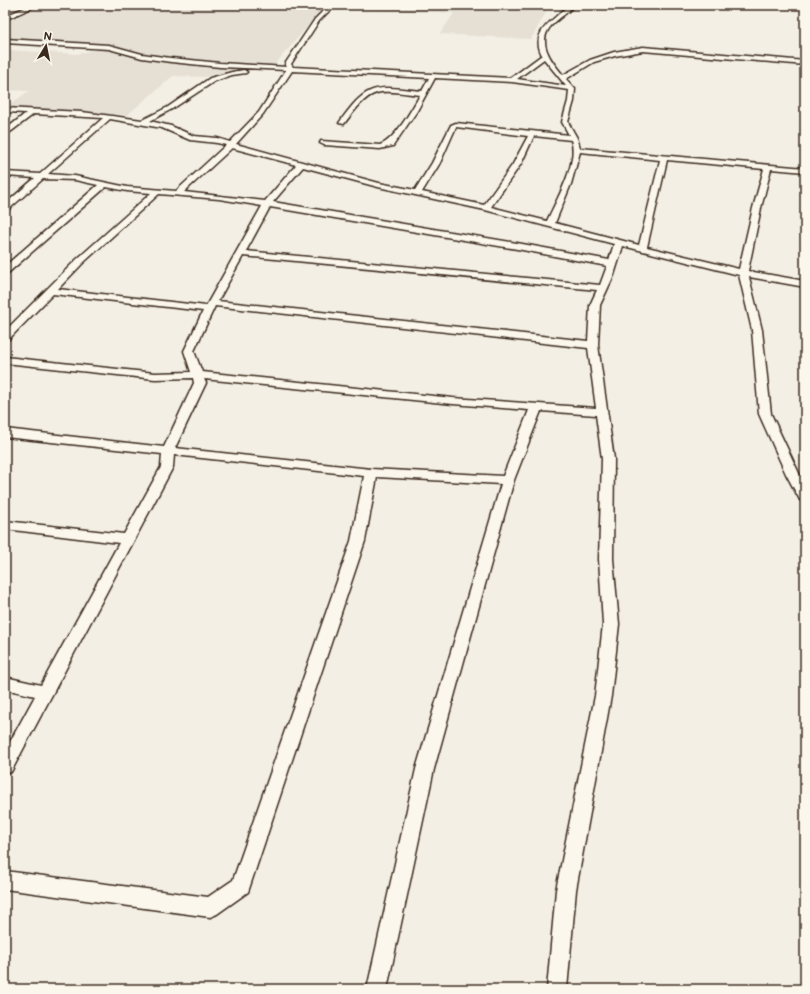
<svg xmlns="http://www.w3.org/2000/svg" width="810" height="994" font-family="'Balsamiq Sans',sans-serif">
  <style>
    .built { fill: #e5dfd4 }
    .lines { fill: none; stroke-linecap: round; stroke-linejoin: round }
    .minor-casing { stroke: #3b2a1e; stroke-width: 3 }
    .minor { fill: #fbf7ec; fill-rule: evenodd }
  </style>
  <rect width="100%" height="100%" fill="#f3efe4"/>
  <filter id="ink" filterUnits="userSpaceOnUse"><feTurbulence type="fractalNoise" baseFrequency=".025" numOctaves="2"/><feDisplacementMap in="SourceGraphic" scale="8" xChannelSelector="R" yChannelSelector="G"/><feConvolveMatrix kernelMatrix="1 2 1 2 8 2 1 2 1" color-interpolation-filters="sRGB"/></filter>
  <g filter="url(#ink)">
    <g class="built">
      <path d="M65 5H328L306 28 271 69 227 72 205 77 173 76 127 115 5 108 29 91 5 90V50L77 54 112 46 5 39V21L37 6 61 7Z"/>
      <path d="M336 5H550L531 39 440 34 454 13 332 8Z"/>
    </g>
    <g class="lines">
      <defs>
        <g id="minor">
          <path d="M31 5H38L5 20V16Z"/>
          <path d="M329 5H335L319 21 291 64 293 67 511 78 542 55C529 30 556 20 568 5H574C568 13 560 17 553 24 535 41 551 61 563 75L590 60 614 52 643 47 805 61V65L643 51 615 56 594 62 566 79 575 89 574 101 568 122 577 138 580 148 805 168V172L771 169 761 208 748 271 805 281V287L749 277 762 330 771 414 805 486V501L800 500 786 474 759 414 752 330 739 275 623 246 614 275 600 305 598 345 614 459 613 559 619 624 611 696 576 890 567 989H547L556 890 595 696 603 624 599 559 602 459 596 415 541 411 514 480 434 769 387 989H367L416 769 501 484 377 477 365 541 248 892 217 914 210 917 5 889V871L208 897 233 880 351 541 364 476 174 455 173 467 11 772 5 774V751L35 696 5 689V677L41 685 119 543 5 529V521L124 534 161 467 162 454 5 437V429L164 447 194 383 193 378 155 379 5 363V357L155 373 191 372 184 351 203 311 53 294 9 339 5 340V331L76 260 151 193 127 191 106 187 8 273 5 274V266L98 185 75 180 43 179 8 210 5 211V204L35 178 5 176V172L40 174 103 118 34 114 5 136V130L26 113 5 112V108L82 112 142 120 168 107 210 78 232 72 244 70 247 72 246 73 232 75 215 81 172 109 150 121 171 126 194 136 217 138 230 142 259 112 286 70 220 67 171 62 142 58 109 49 5 43V39L109 45 142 54 171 58 220 63 287 67 285 64 315 19ZM544 59 566 86 517 79ZM292 71 429 78 422 91C374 86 368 82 339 123L344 124C373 86 374 90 420 95 412 109 395 140 380 145L321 141 320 143 324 145 380 149 393 146 417 111 435 78 512 82 569 90 568 101 562 122 569 135 456 123 451 125 432 163 415 190 379 183 236 144 263 114ZM110 119 162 128 190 140 217 143 226 145 176 191 127 187 75 176 48 174ZM456 127 528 136 513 164 484 205 422 192 440 163ZM534 136 571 140C579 162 556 201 547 221L491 207 521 164ZM232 148 296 165 265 201 184 192ZM580 152 660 160 639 245 555 223 571 184ZM667 160 764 169 753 208 739 269 647 247ZM303 167 378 187 485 210 614 244 609 260 517 243 273 202ZM159 194 219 199 262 206 206 306 58 289 82 264ZM270 207 517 249 607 266 600 285 246 251ZM243 256 597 290 590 305 588 341 218 301ZM215 306 588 348 596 408 453 398 202 372 194 351ZM204 379 453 404 529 410 503 476 371 469 175 448 206 383Z"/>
        </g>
      </defs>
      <use href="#minor" class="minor-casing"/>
      <use href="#minor" class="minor"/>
    </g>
  </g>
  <rect width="810" height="994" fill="none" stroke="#fbf7ec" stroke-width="20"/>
  <rect x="10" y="10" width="790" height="974" fill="none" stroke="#3b2a1e" stroke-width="1.5" filter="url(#ink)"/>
  <g transform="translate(46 46) rotate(10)" stroke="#fbf7ec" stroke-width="3" paint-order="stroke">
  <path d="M0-3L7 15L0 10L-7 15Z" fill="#3b2a1e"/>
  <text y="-6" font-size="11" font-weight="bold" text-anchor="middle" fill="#3b2a1e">N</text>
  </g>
</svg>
